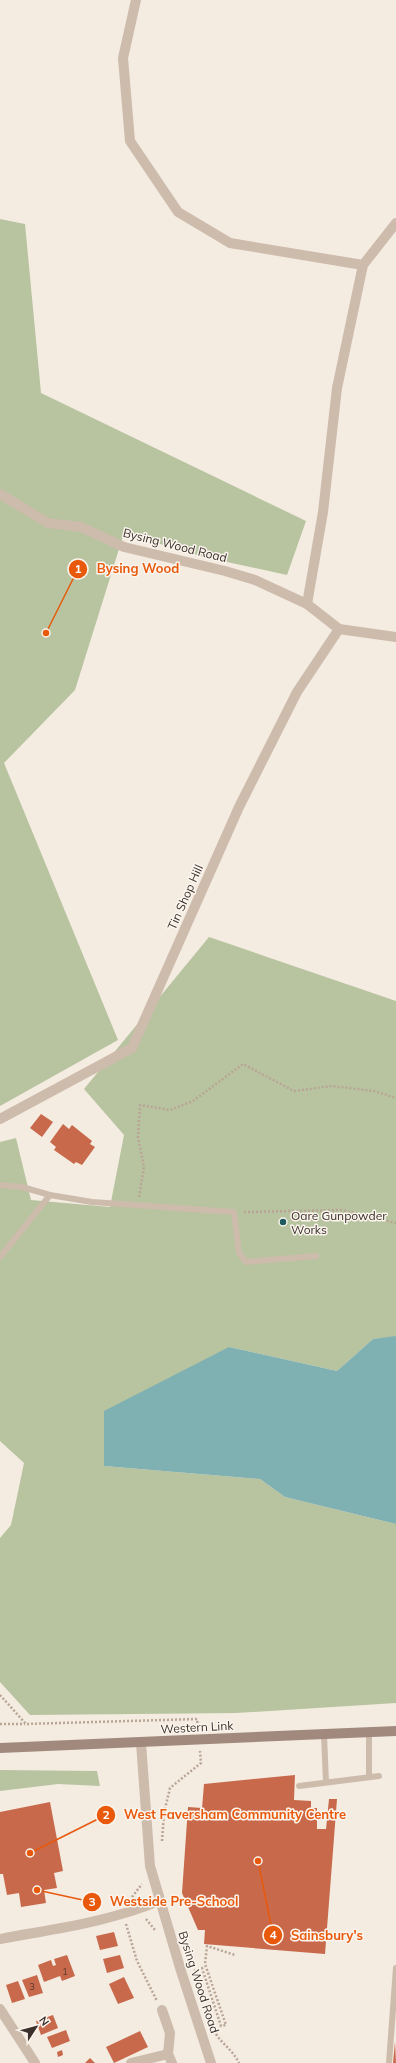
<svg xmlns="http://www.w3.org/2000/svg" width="396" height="2063" font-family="Mulish,sans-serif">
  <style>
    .green { fill: #b8c4a0 }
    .water { fill: #7fb0b2 }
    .building { fill: #c8694b }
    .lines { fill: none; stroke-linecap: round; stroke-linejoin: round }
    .path { stroke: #b9a596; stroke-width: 2.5; stroke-dasharray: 2 2; stroke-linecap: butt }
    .service { stroke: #cdbbac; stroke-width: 6 }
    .minor { stroke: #cdbbac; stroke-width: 10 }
    .tertiary { stroke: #cdbbac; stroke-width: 10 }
    .secondary { stroke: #a18a7d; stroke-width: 10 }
    .poi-dot { fill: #1f5a5e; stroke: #fbf5ee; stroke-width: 1.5 }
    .labels { text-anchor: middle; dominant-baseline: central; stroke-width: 3; stroke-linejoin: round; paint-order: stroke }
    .number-label { font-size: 10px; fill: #5e3e33 }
    .street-label { font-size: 12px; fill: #3b302b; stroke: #fbf5ee }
    .poi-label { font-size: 12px; fill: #3b302b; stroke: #fbf5ee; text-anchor: start }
    .leader { fill: none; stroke: #e8590c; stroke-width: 1.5 }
    .callout-dot { fill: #e8590c; stroke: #fbf5ee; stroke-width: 1.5 }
    .mark-label { font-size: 12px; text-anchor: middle; font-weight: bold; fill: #fff }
    .callout-label { font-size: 13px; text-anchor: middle; font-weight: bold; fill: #e8590c; stroke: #fbf5ee; stroke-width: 3; stroke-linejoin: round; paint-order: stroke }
  </style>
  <rect width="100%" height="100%" fill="#f4ebe1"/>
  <g class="green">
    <path d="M0 219 25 224 41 393 306 521 287 575 204 557 124 533 75 690 4 763 118 1040 0 1106Z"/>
    <path d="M209 937 396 1001V1337L373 1339 337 1371 229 1347 104 1466 260 1479 285 1497 396 1524V1703L236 1713 30 1715 0 1682V1538L11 1525 24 1463 0 1441V1142L16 1138 31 1200 110 1207 124 1135 84 1089Z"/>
    <path d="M0 1770 97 1771 100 1786 58 1784 0 1791Z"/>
  </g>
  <path class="water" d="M396 1336V1524L285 1497 260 1479 104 1466V1411L229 1347 337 1371 373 1339Z"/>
  <g class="building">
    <path d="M41 1114 53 1122 42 1137 30 1128Z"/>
    <path d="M63 1124 69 1129 72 1125 92 1141 90 1144 95 1147 82 1165 76 1162 74 1164 54 1150 56 1147 50 1142Z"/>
    <path d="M295 1775 294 1800 311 1801V1808H317V1829H326L329 1799H337L325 1954 204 1944 205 1930H198L182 1893 188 1807 202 1808 204 1784Z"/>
    <path d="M50 1802 63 1871 54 1873 57 1888 44 1890 46 1903 21 1907 19 1893 7 1895 3 1874H0V1812Z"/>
    <path d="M114 1932 118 1946 100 1950 96 1936Z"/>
    <path d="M67 1955 75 1976 62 1981 60 1976 44 1982 38 1965 51 1960 53 1966 56 1965 54 1959Z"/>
    <path d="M120 1955 124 1968 107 1973 103 1959Z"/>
    <path d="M37 1975 43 1993 29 1997 22 1980Z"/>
    <path d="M124 1977 134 1998 118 2004 109 1984Z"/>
    <path d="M18 1981 25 1999 12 2003 6 1985Z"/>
    <path d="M53 2015 58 2028 41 2035 36 2021Z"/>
    <path d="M66 2030 70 2041 52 2048 47 2037Z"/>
    <path d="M140 2031 148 2047 114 2063 106 2047Z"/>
    <path d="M395 2042 396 2063H393Z"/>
    <path d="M62 2050 63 2055 58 2057 57 2052Z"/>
    <path d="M90 2058 95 2063H85Z"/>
  </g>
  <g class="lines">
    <g class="path">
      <path d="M139 1197 144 1167 138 1137 140 1105 170 1110 193 1101 243 1064 294 1091 332 1086 374 1091 396 1098"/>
      <path d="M244 1212 342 1210 396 1223"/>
      <path d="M0 1695 26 1724 197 1719 198 1729"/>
      <path d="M0 1724H25"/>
      <path d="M162 1841 164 1813 170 1788 201 1763 200 1751"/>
      <path d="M132 1897 142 1884"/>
      <path d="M146 1919 155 1930"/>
      <path d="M126 1924 137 1961 157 2001"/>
      <path d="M194 1971 202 1968 221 2026 226 2025 205 1964 207 1946 235 1955"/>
      <path d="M216 2034C223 2045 232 2049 239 2063"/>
    </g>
    <g class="service">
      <path d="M0 1185 22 1187 50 1195"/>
      <path d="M0 1257 50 1195 92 1202 234 1212 239 1253 246 1262 316 1256"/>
      <path d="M369 1733V1777"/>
      <path d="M324 1735 326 1782"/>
      <path d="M299 1786 379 1776"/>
      <path d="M389 2063 396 1968"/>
    </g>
    <g class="minor">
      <path d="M136 0 123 58 130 141 178 212 230 243 363 265"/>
      <path d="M307 604 323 512 337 388 363 265 396 223"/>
      <path d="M0 1119 132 1048 239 807 297 692 339 629"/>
      <path d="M0 1939C53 1929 109 1922 159 1901"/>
      <path d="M0 2009 35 2063"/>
      <path d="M162 2010 170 2033 168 2054 172 2063"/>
      <path d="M131 2063 168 2054"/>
    </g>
    <g class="tertiary">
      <path d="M0 494 48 523 81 527 124 547 225 571 255 580 307 604 339 629 396 637"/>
      <path d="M141 1743 150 1866 181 1971 211 2063"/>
    </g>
    <path class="secondary" d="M0 1748 396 1731"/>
  </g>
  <circle class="poi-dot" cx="283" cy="1222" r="4"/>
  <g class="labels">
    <g class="number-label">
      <text x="65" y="1971">1</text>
      <text x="32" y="1986">3</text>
    </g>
    <g class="street-label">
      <text transform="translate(175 545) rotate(14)">Bysing Wood Road</text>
      <text transform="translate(185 897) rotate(-66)">Tin Shop Hill</text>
      <text transform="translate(197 1727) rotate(-3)">Western Link</text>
      <text transform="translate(199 1982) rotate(72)">Bysing Wood Road</text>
    </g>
    <g class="poi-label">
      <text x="291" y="1215">Oare Gunpowder<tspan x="291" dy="14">Works</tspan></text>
    </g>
  </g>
  <path class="leader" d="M46 633L78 569M30 1853L106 1815M37 1890L92 1902M258 1861L273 1935"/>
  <g class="callout-dot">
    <circle cx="46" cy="633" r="4"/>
    <circle cx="30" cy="1853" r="4"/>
    <circle cx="37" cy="1890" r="4"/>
    <circle cx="258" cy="1861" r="4"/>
    <circle cx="78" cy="569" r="10"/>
    <circle cx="106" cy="1815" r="10"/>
    <circle cx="92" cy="1902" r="10"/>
    <circle cx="273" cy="1935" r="10"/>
  </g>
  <g class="mark-label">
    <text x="78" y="573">1</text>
    <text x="106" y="1819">2</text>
    <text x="92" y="1906">3</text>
    <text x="273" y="1939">4</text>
  </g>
  <g class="callout-label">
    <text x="138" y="573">Bysing Wood</text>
    <text x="235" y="1819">West Faversham Community Centre</text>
    <text x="174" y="1906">Westside Pre-School</text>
    <text x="327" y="1940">Sainsbury's</text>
  </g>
  <g transform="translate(36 2027) rotate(54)" stroke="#fbf5ee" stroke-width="3" paint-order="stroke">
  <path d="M0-3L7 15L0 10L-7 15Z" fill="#3b302b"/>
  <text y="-6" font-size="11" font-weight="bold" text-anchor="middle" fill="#3b302b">N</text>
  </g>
</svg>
